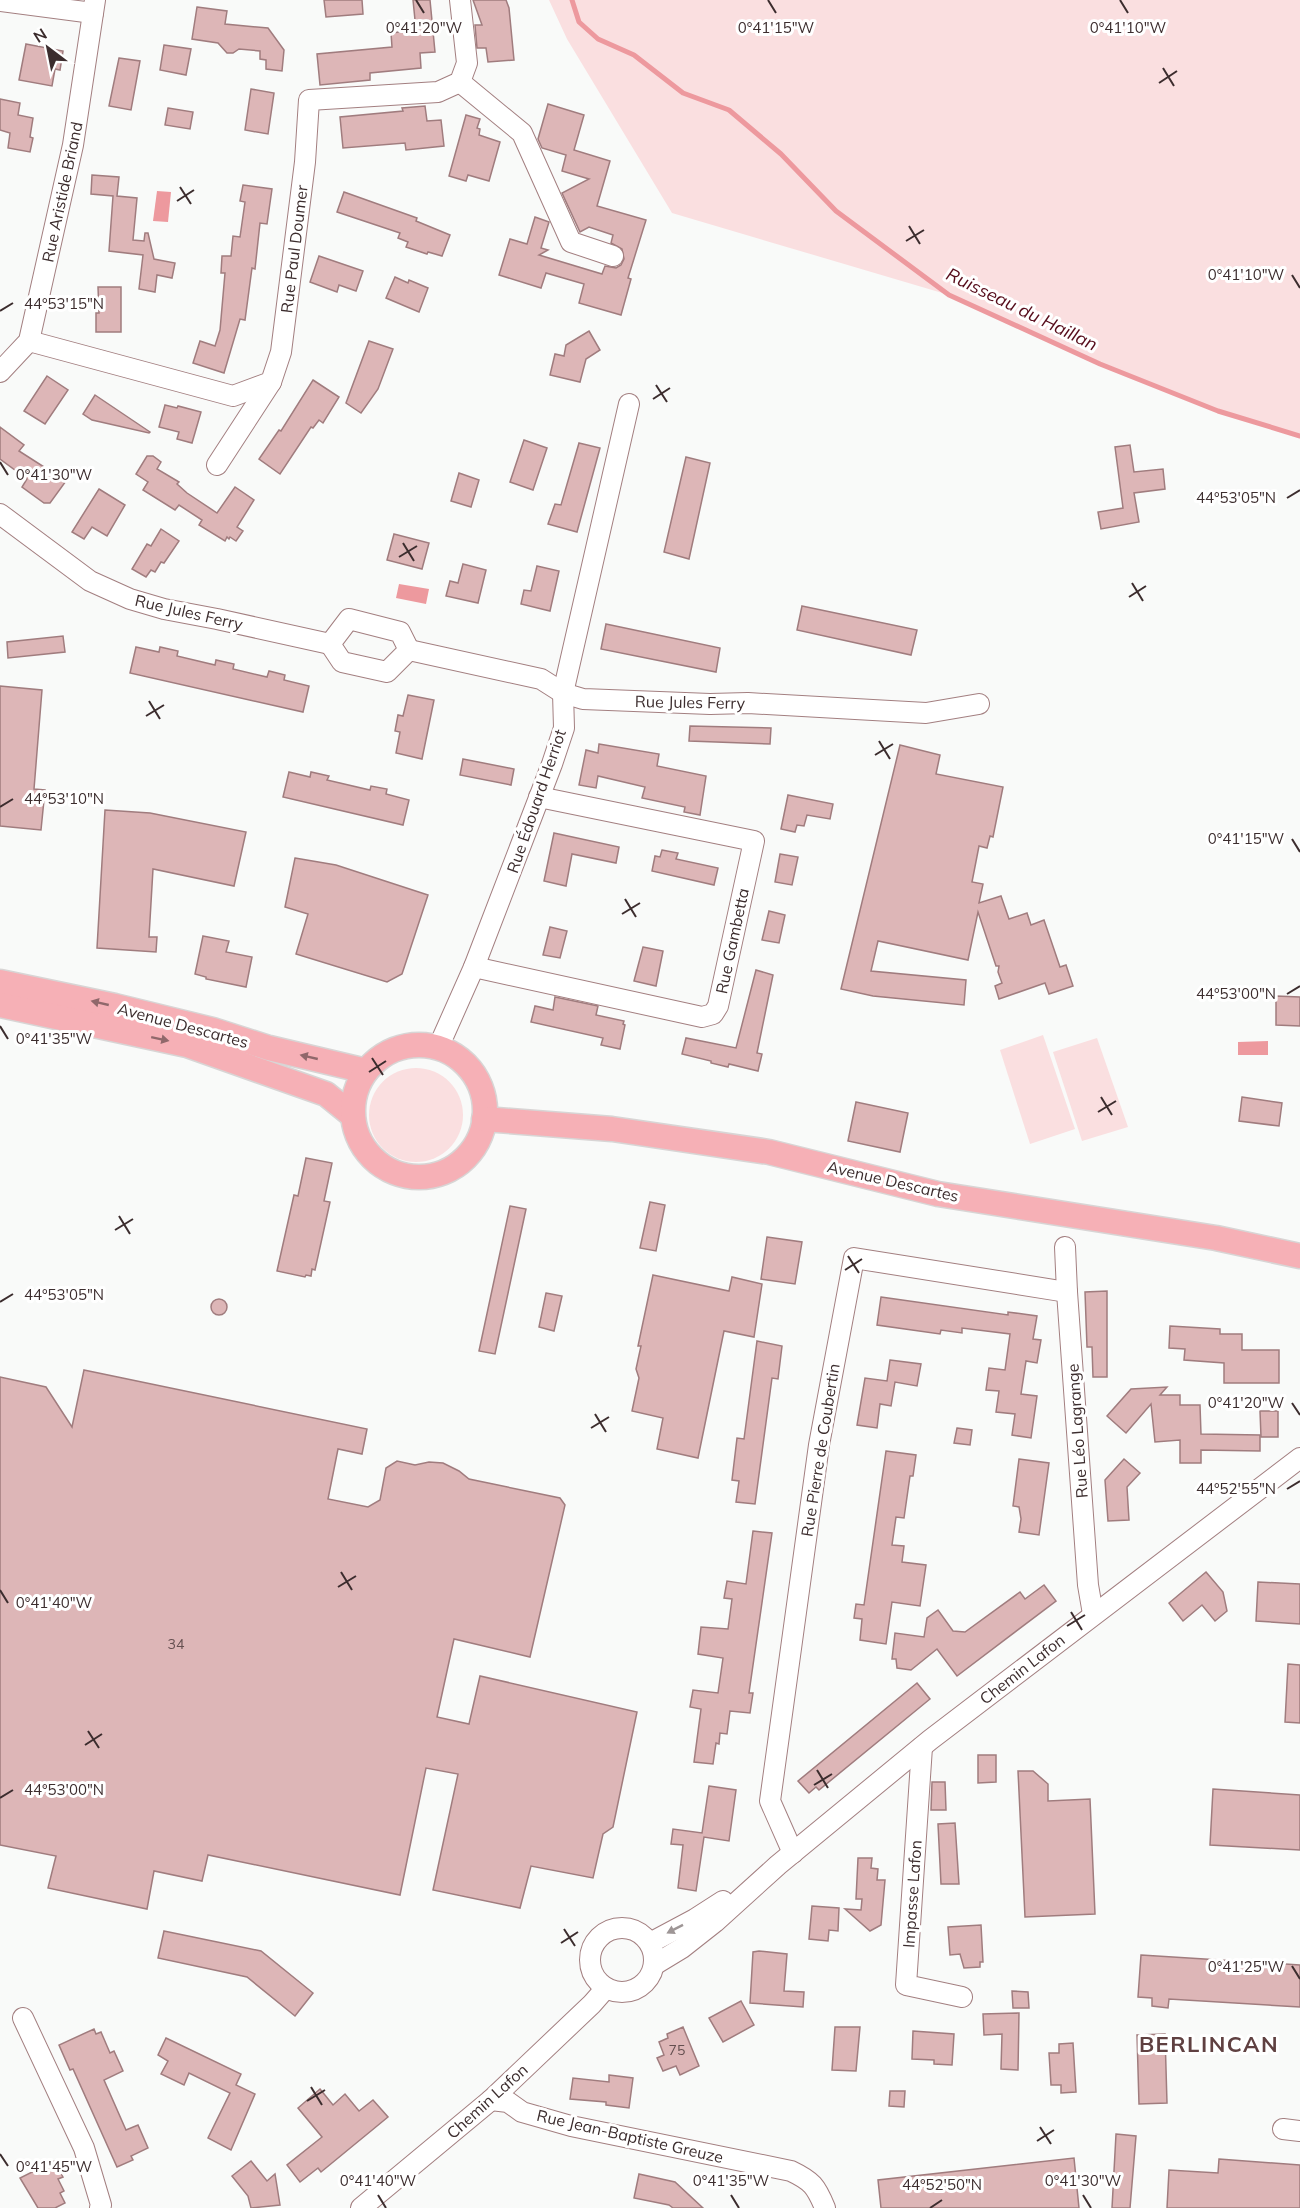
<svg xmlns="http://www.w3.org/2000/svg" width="1300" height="2208" font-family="Mulish,sans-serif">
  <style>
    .green { fill: #fadfe0 }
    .water { fill: #ed999e }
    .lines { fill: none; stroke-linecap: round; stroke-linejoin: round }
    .stream { stroke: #ed999e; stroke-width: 5 }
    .building { fill: #ddb6b7; stroke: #a07c7e; stroke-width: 1.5 }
    .minor-casing { stroke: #a37f80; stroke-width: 22 }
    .major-casing { stroke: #d8d5d5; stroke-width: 27 }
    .minor { stroke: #fff; stroke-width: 20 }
    .major { stroke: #f6b0b6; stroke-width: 24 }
    .oneway { fill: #90686b }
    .oneway2 { fill: #9e9696 }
    .ticks { fill: none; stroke: #3c2d2e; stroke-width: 2 }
    .labels { text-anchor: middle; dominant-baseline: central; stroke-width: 6; stroke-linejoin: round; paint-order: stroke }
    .number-label { font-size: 14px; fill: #644f50 }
    .street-label { font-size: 16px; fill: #3c2d2e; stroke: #fff }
    .water-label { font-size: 18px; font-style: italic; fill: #560c1b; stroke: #fff }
    .district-label { font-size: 22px; font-weight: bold; letter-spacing: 1.5px; fill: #5f4041; stroke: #fff }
    .ticks-label { font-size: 15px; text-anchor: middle; fill: #3c2d2e; stroke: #fff; stroke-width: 6; stroke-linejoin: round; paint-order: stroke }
  </style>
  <rect width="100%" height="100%" fill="#f9faf9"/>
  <g class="green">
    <path d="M549 0H1300V436L1218 411 1100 364 949 295 672 213 567 39Z"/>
    <path d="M1043 1035 1075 1129 1030 1144 1000 1050Z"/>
    <path d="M1097 1038 1128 1127 1082 1141 1053 1052Z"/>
    <circle cx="416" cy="1115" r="47"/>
  </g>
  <g class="water">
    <path d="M157 191 171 192 168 222 153 221Z"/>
    <path d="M399 584 429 589 426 604 396 598Z"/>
    <path d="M1268 1041V1055H1238V1042Z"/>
  </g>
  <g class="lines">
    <path class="stream" d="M572 0 579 22 598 39 634 55 683 93 729 110 781 154 836 211 949 295 1100 364 1218 411 1300 436"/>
  </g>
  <g class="building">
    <path d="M324 0H362L363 14 326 17Z"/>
    <path d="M413 0H430L435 52 420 53 421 68 370 73V80L320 85 317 54 392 47 391 33 416 30Z"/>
    <path d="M473 0H506L509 8 514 60 488 62 486 48H477L475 25H482Z"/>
    <path d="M197 7 227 11 225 24 268 28 284 50 282 71 266 69V60L260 59V51L239 49 233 53H227L218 43 192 39Z"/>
    <path d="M26 44 63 51 60 70 55 69 52 86 19 80Z"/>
    <path d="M164 45 191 49 186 75 160 70Z"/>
    <path d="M119 58 140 61 131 110 109 106Z"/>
    <path d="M251 89 274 93 268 134 245 130Z"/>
    <path d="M0 99 20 103 18 115 33 118 30 137 33 138 30 152 8 148 10 133 0 130Z"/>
    <path d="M548 104 584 115 574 150 610 161 597 206 646 220 628 278 631 279 621 315 579 303 584 284 546 273 541 288 499 275 510 239 527 244 535 217 549 222 541 248 548 250 539 255 602 274 605 266 616 268 621 265 624 259 622 249 611 243 613 235 589 227 580 232 562 193 589 179 562 171 566 155 542 148 538 139Z"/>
    <path d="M425 106 427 121 441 120 444 146 406 150 405 143 343 148 340 117 403 111 402 108Z"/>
    <path d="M168 108 193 112 190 129 165 125Z"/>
    <path d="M466 115 480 119 477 128 480 129 479 135 500 142 489 181 468 175 466 181 449 176Z"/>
    <path d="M92 175 119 177 117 196 137 198 133 240 144 241 145 233H148L154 259 175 263 172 278 157 275 155 292 139 289 143 255 109 251 113 196 91 194Z"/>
    <path d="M243 185 272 189 267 224 260 223 255 269 252 268 245 320 240 319 224 373 193 363 200 341 215 346 220 330 225 273H221L222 256H231L233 236 240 237 245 202 240 201Z"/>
    <path d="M344 192 417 218 416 221 450 235 442 256 428 252 427 254 406 247 408 242 398 238 400 233 337 212Z"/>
    <path d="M319 256 363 271 356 291 339 285 337 292 310 282Z"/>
    <path d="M395 277 408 283 409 280 428 288 419 312 386 298Z"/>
    <path d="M98 287H121V332H96V313H99Z"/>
    <path d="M589 331 600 350 586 359 580 382 550 375 555 354 564 356 566 345Z"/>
    <path d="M369 341 393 349 378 389 361 413 346 403Z"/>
    <path d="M47 376 68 390 45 424 24 411Z"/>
    <path d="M313 380 339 397 323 423 319 420 313 428 311 427 280 474 259 459 279 430 281 431Z"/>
    <path d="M95 395 150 432 149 433 92 420 83 414Z"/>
    <path d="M165 405 177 408 178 406 201 412 192 443 177 439 179 432 159 427Z"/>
    <path d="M0 427 24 445 19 451 66 481 50 503H44L22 487 27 479 0 459Z"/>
    <path d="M524 440 547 448 533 490 510 482Z"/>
    <path d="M579 443 600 448 577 532 548 524 555 504 561 505Z"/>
    <path d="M1130 445 1134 472 1163 469 1165 489 1134 493 1139 522 1101 529 1098 512 1123 508 1115 447Z"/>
    <path d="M147 456H153L161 462 157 469 179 482 177 484 187 493 217 513 235 487 254 500 237 527 243 531 236 541 230 537 229 539 227 537 225 541 199 525 202 520 179 505 175 510 143 490 148 482 136 474Z"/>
    <path d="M686 457 710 463 689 559 664 552Z"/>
    <path d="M459 473 479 480 471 507 451 501Z"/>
    <path d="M99 489 125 505 107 536 92 527 84 539 72 532Z"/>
    <path d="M161 529 179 541 164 563 161 562 155 572 151 570 146 577 132 569 147 544 151 546Z"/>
    <path d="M394 534 429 543 422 569 387 560Z"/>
    <path d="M463 564 486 570 478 603 446 596 450 581 458 583Z"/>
    <path d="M537 566 559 571 550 611 521 604 524 590 531 591Z"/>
    <path d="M802 606 917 630 911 655 797 630Z"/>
    <path d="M606 624 720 648 716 672 601 649Z"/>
    <path d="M63 636 65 652 8 658 7 642Z"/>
    <path d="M136 647 159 652 160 647 178 651 177 656 215 665 216 660 234 664 233 669 267 677 269 671 285 675 284 680 309 686 303 712 130 673Z"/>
    <path d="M0 686 42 690 34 789 45 790 41 830 0 826Z"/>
    <path d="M408 695 434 700 422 759 396 753 400 732 395 731 398 715 403 716Z"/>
    <path d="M690 726 771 728 770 744 689 741Z"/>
    <path d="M599 744 659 754 657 766 706 776 700 815 684 812 685 807 642 798 645 787 598 776 596 788 579 785 586 750 598 753Z"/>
    <path d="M900 745 940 755 936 774 1003 787 993 837 990 836 987 848 979 846 972 882 983 884 979 903 1001 896 1009 919 1027 913 1031 925 1044 920 1060 967 1066 965 1073 986 1049 994 1045 983 999 999 995 986 1002 983 998 972 999 966H996L978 912 968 960 878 941 871 971 966 980 964 1005 873 996 841 989Z"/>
    <path d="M463 759 514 769 511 785 460 775Z"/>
    <path d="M289 772 310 777 311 772 329 776 327 780 370 790 371 786 387 789 386 794 409 800 403 825 283 797Z"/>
    <path d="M788 795 833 804 830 819 807 815 804 826 797 825 795 832 781 829Z"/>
    <path d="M105 810 150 813 246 832 234 886 153 869 149 937H157L156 952 97 948Z"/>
    <path d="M554 833 619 847 616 863 572 854 566 886 544 881Z"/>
    <path d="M662 850 678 853 676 859 718 868 714 885 652 871 655 856 660 857Z"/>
    <path d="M780 854 798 857 792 885 775 882Z"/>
    <path d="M295 858 336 865 428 895 402 974 387 982 296 954 308 914 285 907Z"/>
    <path d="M769 911 785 915 779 943 762 940Z"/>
    <path d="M550 927 567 931 560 958 543 955Z"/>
    <path d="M203 936 229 941 226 952 252 957 246 987 206 979V977L195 974Z"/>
    <path d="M643 947 663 951 656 986 634 981Z"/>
    <path d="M756 970 773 975 757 1053 762 1054 758 1071 729 1064 728 1067 711 1063V1061L682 1054 686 1038 736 1048Z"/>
    <path d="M1276 996 1300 997V1026L1276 1025Z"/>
    <path d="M555 997 598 1006 596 1015 624 1021 623 1024 625 1025 620 1049 601 1045 603 1038 531 1022 535 1006 553 1010Z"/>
    <path d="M1242 1097 1282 1103 1279 1126 1239 1121Z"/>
    <path d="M856 1102 908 1113 900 1152 848 1141Z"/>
    <path d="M306 1158 332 1163 324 1201 330 1202 315 1270 312 1269 311 1276 306 1275 305 1277 277 1271 294 1195 298 1196Z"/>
    <path d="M650 1202 665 1205 656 1251 640 1248Z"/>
    <path d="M510 1206 526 1209 495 1354 479 1351Z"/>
    <path d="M767 1237 802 1242 795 1284 761 1279Z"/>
    <path d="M653 1275 729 1291 732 1277 762 1284 754 1337 724 1331 698 1458 657 1449 663 1418 632 1411 639 1378 636 1369 641 1346H638Z"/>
    <path d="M1107 1291V1377H1093L1092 1347H1087L1085 1292Z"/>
    <path d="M546 1293 562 1296 554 1331 539 1327Z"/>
    <path d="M881 1297 1008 1315V1312L1037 1316 1033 1339 1041 1340 1037 1363 1026 1361 1021 1394 1037 1396 1031 1438 1012 1435 1015 1414 996 1412 999 1391 986 1390 989 1368 1005 1370 1010 1334 962 1328V1333L941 1330 940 1334 877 1325Z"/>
    <circle cx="219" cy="1307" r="8"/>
    <path d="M1170 1326 1220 1329V1334H1242V1350H1279V1383H1224V1363L1184 1360 1185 1349 1169 1348Z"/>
    <path d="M757 1341 782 1346 778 1379 772 1378 755 1504 736 1502 739 1481 732 1480 737 1438 744 1439Z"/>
    <path d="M890 1360 921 1364 917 1386 895 1382 891 1406 880 1404 877 1428 857 1425 865 1378 887 1381Z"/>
    <path d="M84 1370 367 1429 362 1454 338 1449 328 1499 368 1507 380 1500 386 1468 397 1461 415 1465 429 1462 443 1463 459 1471 469 1479 560 1498 565 1505 530 1657 454 1639 437 1717 469 1724 480 1676 637 1712 613 1827 603 1834 593 1878 531 1866 520 1908 433 1890 458 1774 426 1768 400 1895 208 1855 202 1881 154 1871 147 1909 48 1888 56 1856 0 1845V1377L46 1387 72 1427Z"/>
    <path d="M1167 1387 1160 1395H1180V1405H1200L1201 1434 1260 1435V1451L1201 1450V1463H1180V1440L1155 1442 1151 1404 1126 1433 1107 1416 1131 1389Z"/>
    <path d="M1260 1411H1278V1437H1261Z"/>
    <path d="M957 1428 972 1430 970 1445 954 1443Z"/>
    <path d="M886 1451 916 1455 913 1476H910L904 1518 896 1517 892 1545 904 1546 902 1562 926 1565 920 1606 892 1602 886 1644 860 1640 862 1619 854 1618 856 1604 864 1605Z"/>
    <path d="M1019 1459 1049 1463 1039 1535 1019 1532 1021 1519 1019 1507 1013 1506Z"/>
    <path d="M1124 1459 1140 1473 1127 1487 1129 1520 1108 1521 1105 1480Z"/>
    <path d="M753 1531 772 1533 749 1693H753L750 1713 730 1711 727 1734 720 1733 719 1744 716 1743 713 1764 694 1762 701 1709 690 1707 693 1690 718 1693 723 1658 698 1654 701 1627 728 1629 732 1599 724 1598 727 1581 746 1584Z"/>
    <path d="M1206 1572 1223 1592 1227 1611 1215 1621 1202 1605 1183 1621 1169 1603Z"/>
    <path d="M1258 1582 1300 1584V1624L1256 1621Z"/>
    <path d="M1044 1585 1056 1601 957 1676 937 1649 911 1670 897 1668 896 1659H892L895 1633 924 1637 927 1618 938 1610 953 1631 965 1632 1020 1592 1025 1599Z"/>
    <path d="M1288 1664 1300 1665V1723L1285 1722Z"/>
    <path d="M917 1683 930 1699 819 1790 816 1787 809 1793 798 1781Z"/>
    <path d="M978 1755H996V1782L978 1783Z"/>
    <path d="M1018 1771H1033L1048 1784V1801L1090 1799 1095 1914 1025 1917Z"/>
    <path d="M932 1782H945L946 1810H931Z"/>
    <path d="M709 1786 736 1790 729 1841 704 1837 696 1891 678 1888 683 1845 671 1844 673 1829 702 1833Z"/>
    <path d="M1213 1789 1300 1795V1850L1210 1845Z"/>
    <path d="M955 1823 959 1884H941L938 1824Z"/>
    <path d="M858 1858H872L871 1868 878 1869 877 1880H885L881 1925 870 1931 845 1909 861 1910 862 1899H856Z"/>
    <path d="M812 1906 839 1908 838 1931 829 1930 828 1941 809 1939Z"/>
    <path d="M981 1925 983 1962H980V1967L964 1968 960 1954 950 1955 948 1927Z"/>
    <path d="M164 1931 261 1951 313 1993 295 2016 247 1977 158 1958Z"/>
    <path d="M759 1951 787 1954 784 1991 804 1992 803 2007 750 2003 753 1952Z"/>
    <path d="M1141 1955 1300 1965V2007L1169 1999 1168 2008 1152 2006V1998L1138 1997Z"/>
    <path d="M1012 1991 1028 1992 1029 2008H1013Z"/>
    <path d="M741 2001 754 2025 723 2042 709 2018Z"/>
    <path d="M1019 2013 1018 2070 1001 2069 1002 2034 984 2035 983 2014Z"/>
    <path d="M683 2027 699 2066 680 2075 676 2066 663 2071 657 2058 664 2055 659 2042 668 2038 667 2034Z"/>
    <path d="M835 2027H860L856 2071 832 2070Z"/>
    <path d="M94 2029 96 2034 101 2032 110 2053 114 2051 123 2071 104 2080 126 2130 138 2125 148 2148 131 2156 133 2160 117 2167 73 2069 70 2070 59 2045Z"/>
    <path d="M913 2031 954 2034 952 2065 934 2064V2060L912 2059Z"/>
    <path d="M1165 2034 1167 2103 1139 2104 1137 2035Z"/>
    <path d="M166 2038 241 2074 236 2085 255 2094 231 2150 208 2138 230 2093 189 2073 184 2085 161 2074 168 2061 158 2055Z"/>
    <path d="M1073 2043 1076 2092 1061 2093V2085H1051L1049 2053H1059V2044Z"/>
    <path d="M609 2075 633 2078 629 2108 606 2105V2102L570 2099 573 2078 609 2082Z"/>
    <path d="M320 2089 333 2105 345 2094 359 2111 373 2100 388 2117 321 2172 318 2168 300 2182 287 2165 322 2137 298 2108Z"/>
    <path d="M890 2091H905L904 2107 889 2106Z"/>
    <path d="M1116 2134 1136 2136 1130 2208H1112Z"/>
    <path d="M1074 2158 1079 2208H881L878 2180Z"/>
    <path d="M1219 2159 1300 2165V2208H1167L1169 2170 1218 2173Z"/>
    <path d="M54 2161 63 2177 58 2179 64 2191 60 2193 65 2203 55 2208H38L20 2178Z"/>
    <path d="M251 2161 267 2181 275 2174 280 2205 251 2208 248 2196 232 2176Z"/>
    <path d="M639 2174 675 2182 703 2208H673L669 2205 634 2198Z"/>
  </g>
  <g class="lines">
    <defs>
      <g id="minor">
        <path d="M0 1 93 13"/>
        <path d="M460 82 522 133 571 242 613 256"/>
        <path d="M29 341 233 396 271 382 281 352 305 162 309 100 438 92 460 82 467 63 460 0"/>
        <path d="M0 372 29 341 73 145 95 0"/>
        <path d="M217 465 271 382"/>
        <path d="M0 514 90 581 130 599 164 609 217 619 330 644"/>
        <path d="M349 619 400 632 409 650 387 672 342 662 330 644Z"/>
        <path d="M409 650 541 679 563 693 583 699 710 704 748 703 926 713 979 704"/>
        <path d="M474 967 702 1017 713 1014 718 1006 754 841 539 797"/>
        <path d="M438 1048 474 967 552 764 564 728 563 693 629 404"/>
        <path d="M1065 1247 1067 1292 1088 1585 1093 1614"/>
        <path d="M922 1747 906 1985 962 1997"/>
        <path d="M793 1853 770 1801 819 1445 854 1258 1067 1292"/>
        <circle cx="622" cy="1960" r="32"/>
        <path d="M650 1943 695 1919 723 1901"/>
        <path d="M654 1965 682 1948 715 1922 778 1865 930 1740 1300 1458"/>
        <path d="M23 2018 84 2148 101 2205 100 2208"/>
        <path d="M491 2100 508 2102 522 2112 571 2126 791 2171C812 2181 816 2186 825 2208"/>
        <path d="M1283 2129 1300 2131"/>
        <path d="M361 2208 491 2100 592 2004 606 1988"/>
      </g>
      <g id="major">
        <path d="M0 982 115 1006 213 1030 269 1048 366 1071"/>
        <path d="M0 1005 187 1045 326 1094 352 1115"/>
        <circle cx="419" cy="1111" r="66"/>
        <path d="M484 1119 612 1129 769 1152 938 1194 1216 1238 1300 1256"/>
      </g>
    </defs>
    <use href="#minor" class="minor-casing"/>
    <use href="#major" class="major-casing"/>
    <use href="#minor" class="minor"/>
    <use href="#major" class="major"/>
  </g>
  <defs><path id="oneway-solid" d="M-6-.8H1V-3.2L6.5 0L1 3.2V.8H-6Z" transform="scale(1.5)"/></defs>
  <g class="oneway">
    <use href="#oneway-solid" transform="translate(100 1003) rotate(-167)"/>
    <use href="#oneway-solid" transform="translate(160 1039) rotate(12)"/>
    <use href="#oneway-solid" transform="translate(309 1057) rotate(-167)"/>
  </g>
  <use class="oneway2" href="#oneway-solid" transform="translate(675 1929) rotate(153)"/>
  <path class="ticks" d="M416 0 424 13M768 0 776 13M1120 0 1128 13M1163 68 1174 86M1159 83 1177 71M180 187 191 204M177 201 194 190M909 226 920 244M906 241 924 230M1292 275 1300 288M0 311 13 303M656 385 667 402M653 399 670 388M0 462 8 475M1287 498 1300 490M403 543 414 561M399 557 417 546M1132 583 1143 601M1129 597 1146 586M149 701 160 719M146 716 164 705M879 741 890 759M875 755 893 744M0 807 13 799M1292 839 1300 852M625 899 636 917M622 914 640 903M1287 994 1300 986M0 1026 8 1039M372 1058 383 1075M369 1072 386 1061M1101 1097 1112 1115M1098 1112 1116 1101M119 1216 130 1234M115 1230 133 1219M848 1256 859 1273M845 1270 862 1259M0 1302 13 1294M1292 1403 1300 1415M595 1414 606 1432M591 1428 609 1417M1287 1489 1300 1481M341 1572 352 1590M338 1587 356 1576M0 1590 8 1603M1071 1612 1082 1630M1067 1626 1085 1615M88 1731 99 1748M85 1745 102 1734M817 1770 828 1788M814 1785 832 1774M0 1798 13 1790M564 1929 575 1946M561 1943 578 1932M1292 1966 1300 1979M311 2087 322 2105M307 2101 325 2090M1040 2127 1051 2144M1037 2141 1054 2130M0 2154 8 2166M378 2195 386 2208M731 2195 739 2208M1083 2195 1091 2208M930 2208 942 2200"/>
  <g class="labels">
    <g class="number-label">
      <text x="176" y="1644">34</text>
      <text x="677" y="2050">75</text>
    </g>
    <g class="street-label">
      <text transform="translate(62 192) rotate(-78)">Rue Aristide Briand</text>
      <text transform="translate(294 249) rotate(-83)">Rue Paul Doumer</text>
      <text transform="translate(189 612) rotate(13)">Rue Jules Ferry</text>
      <text transform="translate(690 702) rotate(1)">Rue Jules Ferry</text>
      <text transform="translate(536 801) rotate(-71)">Rue Édouard Herriot</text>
      <text transform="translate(732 941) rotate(-78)">Rue Gambetta</text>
      <text transform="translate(183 1025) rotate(15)">Avenue Descartes</text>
      <text transform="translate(893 1181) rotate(13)">Avenue Descartes</text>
      <text transform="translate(1077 1431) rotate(-94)">Rue Léo Lagrange</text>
      <text transform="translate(820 1450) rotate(-81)">Rue Pierre de Coubertin</text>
      <text transform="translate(1022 1669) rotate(-38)">Chemin Lafon</text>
      <text transform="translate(912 1894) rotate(-86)">Impasse Lafon</text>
      <text transform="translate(487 2101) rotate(-42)">Chemin Lafon</text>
      <text transform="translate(630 2136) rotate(13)">Rue Jean-Baptiste Greuze</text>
    </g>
    <g class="water-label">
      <text transform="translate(1022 309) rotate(26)">Ruisseau du Haillan</text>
    </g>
    <g class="district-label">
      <text x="1209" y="2044">BERLINCAN</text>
    </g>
  </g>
  <g class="ticks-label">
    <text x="424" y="33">0°41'20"W</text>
    <text x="776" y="33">0°41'15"W</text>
    <text x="1128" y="33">0°41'10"W</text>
    <text x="1246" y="280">0°41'10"W</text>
    <text x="64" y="309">44°53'15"N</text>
    <text x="54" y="480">0°41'30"W</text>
    <text x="1236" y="503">44°53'05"N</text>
    <text x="64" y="804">44°53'10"N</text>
    <text x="1246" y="844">0°41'15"W</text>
    <text x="1236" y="999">44°53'00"N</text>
    <text x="54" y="1044">0°41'35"W</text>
    <text x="64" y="1300">44°53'05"N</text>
    <text x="1246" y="1408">0°41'20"W</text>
    <text x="1236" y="1494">44°52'55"N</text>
    <text x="54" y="1608">0°41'40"W</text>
    <text x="64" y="1795">44°53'00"N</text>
    <text x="1246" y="1972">0°41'25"W</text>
    <text x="54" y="2172">0°41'45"W</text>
    <text x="378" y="2186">0°41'40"W</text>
    <text x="731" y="2186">0°41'35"W</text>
    <text x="1083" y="2186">0°41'30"W</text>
    <text x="942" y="2190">44°52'50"N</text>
  </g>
  <g transform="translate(48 48) rotate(328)" stroke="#ffffff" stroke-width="4.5" paint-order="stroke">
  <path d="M0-4.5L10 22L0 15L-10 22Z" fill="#3c2d2e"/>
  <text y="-9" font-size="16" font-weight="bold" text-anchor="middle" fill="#3c2d2e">N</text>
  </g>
</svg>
